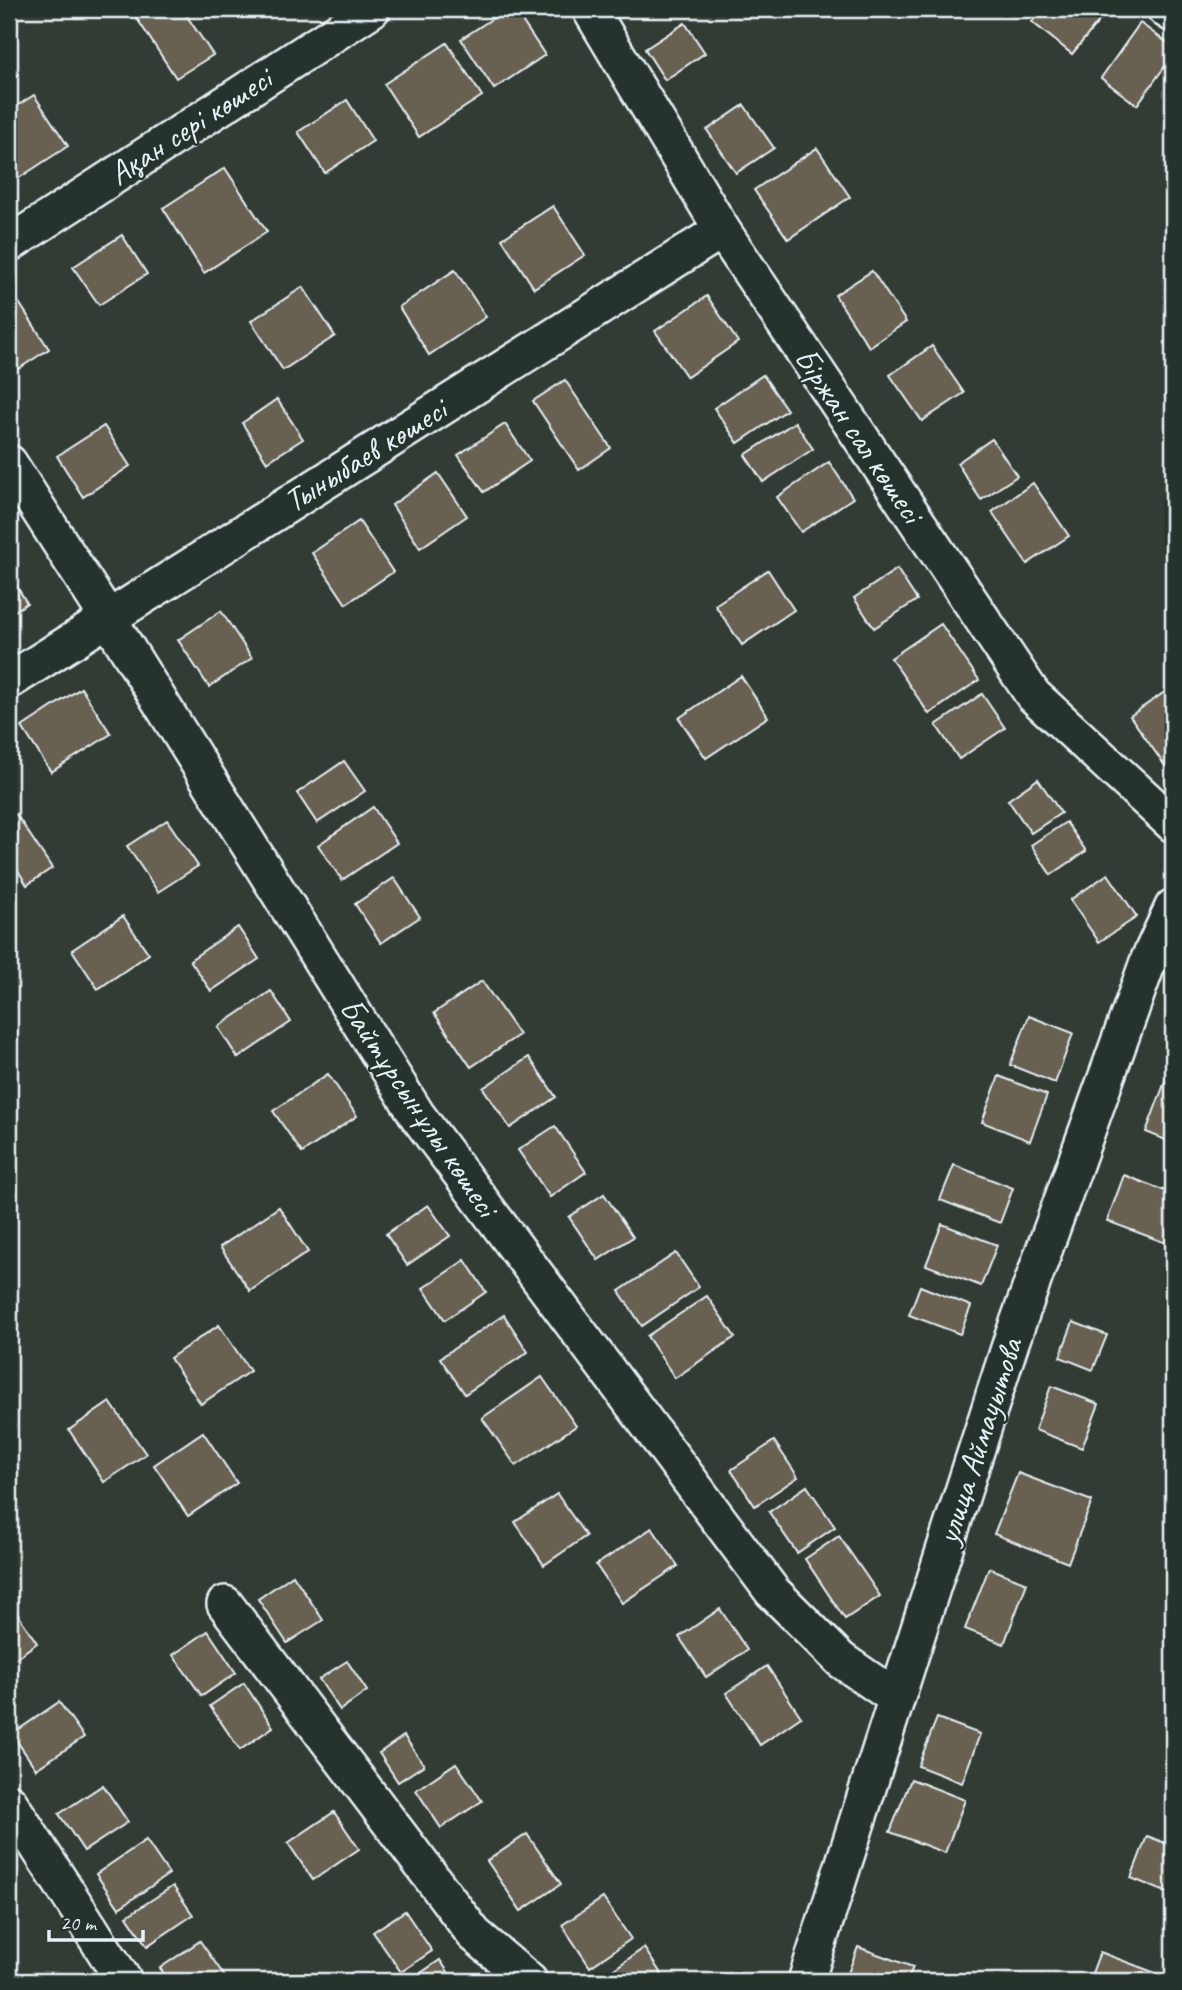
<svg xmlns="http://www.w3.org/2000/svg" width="1182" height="1990" font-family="Caveat,sans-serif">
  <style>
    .building { fill: #686151; stroke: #e8f1f8; stroke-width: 2 }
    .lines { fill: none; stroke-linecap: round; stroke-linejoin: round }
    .street-casing { stroke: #e8f1f8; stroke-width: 40 }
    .street { stroke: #26332d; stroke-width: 35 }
    .labels { text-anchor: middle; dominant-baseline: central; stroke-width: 5; stroke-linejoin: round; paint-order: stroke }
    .street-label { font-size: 33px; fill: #e8f1f8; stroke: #26332d }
  </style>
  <rect width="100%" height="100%" fill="#333c34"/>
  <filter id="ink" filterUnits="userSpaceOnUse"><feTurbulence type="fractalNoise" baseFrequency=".0143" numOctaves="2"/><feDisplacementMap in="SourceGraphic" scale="14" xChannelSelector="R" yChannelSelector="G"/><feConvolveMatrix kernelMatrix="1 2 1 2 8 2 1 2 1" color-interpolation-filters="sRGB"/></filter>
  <g filter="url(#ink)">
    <g class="building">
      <path d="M143 9H182L213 55 176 78 134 14Z"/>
      <path d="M507 9H514L545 55 494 89 461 39Z"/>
      <path d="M1042 9H1109L1072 54 1032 22Z"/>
      <path d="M685 23 705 53 665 80 645 49Z"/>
      <path d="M1140 23 1173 47V55L1137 105 1101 78Z"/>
      <path d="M447 43 482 96 419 137 384 84Z"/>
      <path d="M34 95 68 146 16 180 9 170V111Z"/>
      <path d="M347 100 373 141 325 173 298 132Z"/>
      <path d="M744 105 774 148 736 173 707 130Z"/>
      <path d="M817 148 850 197 788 239 754 190Z"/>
      <path d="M225 168 267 232 204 273 163 208Z"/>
      <path d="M553 206 585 255 534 288 502 239Z"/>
      <path d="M122 235 147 274 99 305 73 267Z"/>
      <path d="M455 270 486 317 429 355 399 307Z"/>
      <path d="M872 271 906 322 869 347 835 295Z"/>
      <path d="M303 287 335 336 283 370 251 321Z"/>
      <path d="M707 296 738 342 687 377 655 331Z"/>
      <path d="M18 301 49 349 9 375V307Z"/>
      <path d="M932 346 964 393 922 421 890 375Z"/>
      <path d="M763 375 787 410 738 443 714 408Z"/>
      <path d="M565 380 611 448 579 470 533 401Z"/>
      <path d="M277 399 303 439 267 462 242 423Z"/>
      <path d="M795 422 813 449 763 482 745 455Z"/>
      <path d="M505 424 530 461 484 492 458 455Z"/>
      <path d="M104 426 130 466 83 497 57 456Z"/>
      <path d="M992 439 1017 476 981 500 957 463Z"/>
      <path d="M829 462 853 498 801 532 777 497Z"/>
      <path d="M438 473 467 516 420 548 392 505Z"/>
      <path d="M1033 483 1069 536 1027 564 992 512Z"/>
      <path d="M359 521 393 572 346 604 312 553Z"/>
      <path d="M897 569 917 600 874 628 854 598Z"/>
      <path d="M768 570 794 610 742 645 715 605Z"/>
      <path d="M9 574 27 603 9 615Z"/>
      <path d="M221 611 252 658 209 687 178 640Z"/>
      <path d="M941 624 979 680 929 714 891 658Z"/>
      <path d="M741 676 768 717 706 758 679 718Z"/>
      <path d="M1172 687 1173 771 1170 773 1130 716Z"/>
      <path d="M81 688 111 734 51 772 22 727Z"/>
      <path d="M982 694 1005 728 959 759 936 725Z"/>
      <path d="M344 761 365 791 317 823 297 793Z"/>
      <path d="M1038 779 1061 813 1031 833 1008 800Z"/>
      <path d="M373 807 397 843 342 880 318 845Z"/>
      <path d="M16 814 52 868 27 885 9 856V819Z"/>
      <path d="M167 820 198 866 158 892 127 846Z"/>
      <path d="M1066 822 1086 851 1051 875 1031 845Z"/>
      <path d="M1108 874 1137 917 1099 942 1070 900Z"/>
      <path d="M394 878 420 917 381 943 355 904Z"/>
      <path d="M123 916 149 954 98 989 72 950Z"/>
      <path d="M238 927 259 959 211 991 190 960Z"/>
      <path d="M482 981 519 1035 471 1067 434 1013Z"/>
      <path d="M271 991 291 1022 238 1058 218 1027Z"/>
      <path d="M1029 1016 1073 1033 1055 1083 1010 1065Z"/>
      <path d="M529 1057 556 1097 510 1128 483 1088Z"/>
      <path d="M328 1074 357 1116 302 1153 273 1111Z"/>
      <path d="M999 1076 1047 1095 1030 1141 982 1122Z"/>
      <path d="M1166 1079 1173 1082V1143L1146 1132Z"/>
      <path d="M555 1126 586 1172 550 1197 518 1150Z"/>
      <path d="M954 1165 1013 1188 1000 1223 940 1200Z"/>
      <path d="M1124 1175 1173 1194V1223L1166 1243 1107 1221Z"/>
      <path d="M604 1194 633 1237 598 1260 569 1217Z"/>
      <path d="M428 1205 450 1236 407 1265 386 1234Z"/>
      <path d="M279 1207 308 1252 250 1291 220 1247Z"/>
      <path d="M942 1224 997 1245 981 1286 926 1265Z"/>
      <path d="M676 1253 699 1287 642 1326 619 1291Z"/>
      <path d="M465 1260 486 1292 445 1320 423 1288Z"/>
      <path d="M920 1286 971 1306 960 1334 909 1315Z"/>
      <path d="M707 1296 735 1337 675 1378 647 1336Z"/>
      <path d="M504 1315 528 1352 465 1394 440 1358Z"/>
      <path d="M1073 1322 1107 1335 1093 1370 1060 1357Z"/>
      <path d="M219 1325 250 1371 201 1404 170 1358Z"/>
      <path d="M542 1377 576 1426 516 1466 482 1418Z"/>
      <path d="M1051 1386 1099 1404 1082 1448 1035 1430Z"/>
      <path d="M110 1402 146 1454 104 1482 69 1430Z"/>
      <path d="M203 1432 237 1483 188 1516 154 1465Z"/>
      <path d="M774 1441 798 1477 755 1506 731 1470Z"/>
      <path d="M1018 1473 1092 1501 1068 1563 994 1534Z"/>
      <path d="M807 1486 835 1527 797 1553 769 1512Z"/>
      <path d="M557 1494 586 1536 544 1565 515 1522Z"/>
      <path d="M652 1528 678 1566 622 1603 596 1565Z"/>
      <path d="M839 1536 880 1596 845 1619 805 1559Z"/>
      <path d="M989 1568 1027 1583 1004 1644 965 1629Z"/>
      <path d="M293 1575 323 1620 287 1643 258 1599Z"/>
      <path d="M9 1601 37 1643 9 1663Z"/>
      <path d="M720 1609 747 1650 706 1677 679 1637Z"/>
      <path d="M208 1631 236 1673 202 1696 173 1655Z"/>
      <path d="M347 1661 367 1691 340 1710 319 1679Z"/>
      <path d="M767 1666 801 1717 760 1745 726 1693Z"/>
      <path d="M244 1683 273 1727 240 1750 210 1706Z"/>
      <path d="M59 1702 84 1737 36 1769 12 1734Z"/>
      <path d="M937 1718 980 1734 962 1783 918 1766Z"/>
      <path d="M404 1736 424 1765 398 1782 379 1753Z"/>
      <path d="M456 1763 482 1801 441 1828 416 1790Z"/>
      <path d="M911 1779 965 1800 945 1853 890 1832Z"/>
      <path d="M103 1785 128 1822 84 1851 59 1814Z"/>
      <path d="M334 1812 359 1849 313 1880 288 1843Z"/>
      <path d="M527 1834 561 1884 521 1911 487 1861Z"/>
      <path d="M1147 1836 1173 1846V1895L1131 1878Z"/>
      <path d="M146 1840 169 1874 119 1908 96 1874Z"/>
      <path d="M173 1886 193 1915 147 1946 127 1916Z"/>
      <path d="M603 1898 631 1939 590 1967 562 1925Z"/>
      <path d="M405 1911 432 1951 401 1972 373 1932Z"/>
      <path d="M200 1941 228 1981H169L160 1968Z"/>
      <path d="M858 1947 913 1967 907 1981H845Z"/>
      <path d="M644 1948 666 1981H612L607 1974Z"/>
      <path d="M1100 1952 1161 1975 1158 1981H1089Z"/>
      <path d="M440 1960 454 1981H409Z"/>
    </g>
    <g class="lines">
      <defs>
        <g id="street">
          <path d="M590 9 722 230 1033 695 1173 824"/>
          <path d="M1165 9 1173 14"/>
          <path d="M9 244 372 9"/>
          <path d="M9 463 108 618 417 1115 772 1591 841 1660 896 1698"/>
          <path d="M9 681 722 230"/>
          <path d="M225 1604 474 1934 529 1981"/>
          <path d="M9 1802 124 1981"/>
          <path d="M806 1981 1011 1342 1149 959 1173 907"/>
        </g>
      </defs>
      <use href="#street" class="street-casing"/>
      <use href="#street" class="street"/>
    </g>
  </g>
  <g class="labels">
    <g class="street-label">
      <text transform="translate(190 126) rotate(-33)">Ақан сері көшесі</text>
      <text transform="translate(859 435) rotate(56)">Біржан сал көшесі</text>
      <text transform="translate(365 455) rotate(-32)">Тыныбаев көшесі</text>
      <text transform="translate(419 1107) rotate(56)">Байтұрсынұлы көшесі</text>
      <text transform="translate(979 1441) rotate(-72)">улица Аймауытова</text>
    </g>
  </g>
  <rect width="1182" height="1990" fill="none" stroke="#26332d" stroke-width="35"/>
  <rect x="18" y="18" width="1147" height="1955" fill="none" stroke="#e8f1f8" stroke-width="2.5" filter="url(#ink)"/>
  <path d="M49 1930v10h94v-10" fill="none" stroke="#e8f1f8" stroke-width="3.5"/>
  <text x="60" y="1930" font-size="21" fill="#e8f1f8" stroke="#26332d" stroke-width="5" paint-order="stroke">20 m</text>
</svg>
